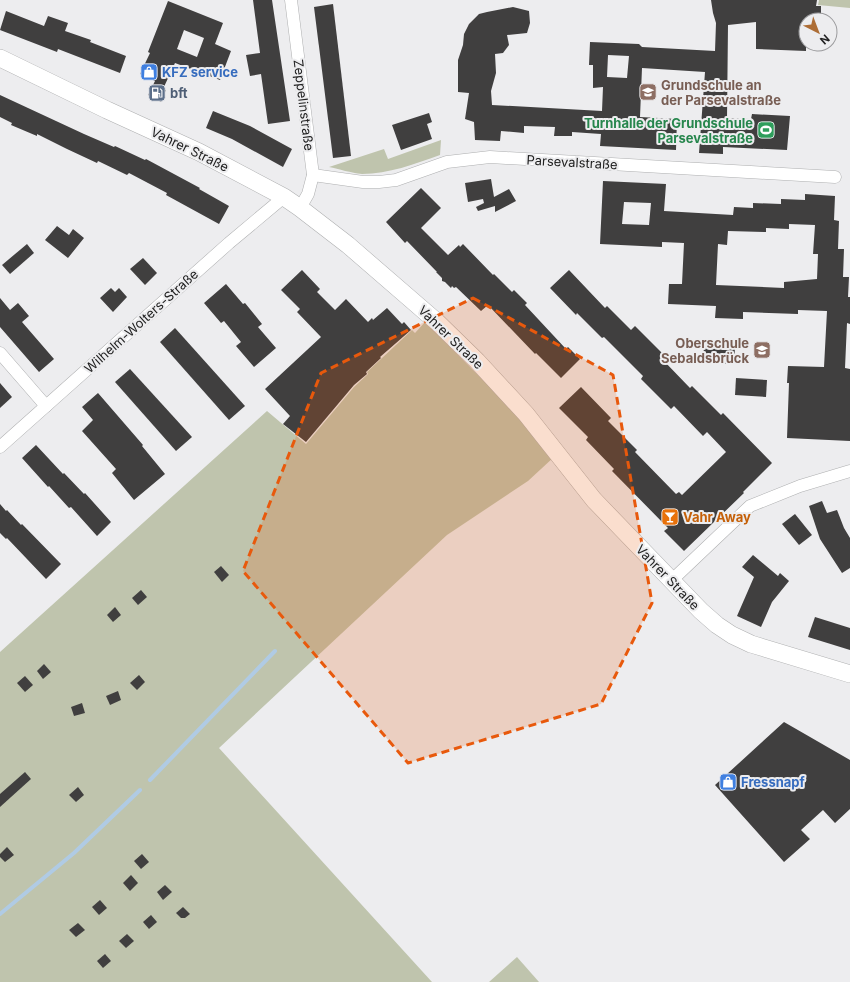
<svg xmlns="http://www.w3.org/2000/svg" width="850" height="982" font-family="Inter,sans-serif">
  <style>
    .green { fill: #bfc4ad }
    .lines { fill: none; stroke-linecap: round; stroke-linejoin: round }
    .stream { stroke: #b0cbe4; stroke-width: 4 }
    .building { fill: #403f3f; fill-rule: evenodd }
    .street-casing { stroke: #aeafb0; stroke-width: 13 }
    .secondary-casing { stroke: #aeafb0; stroke-width: 18 }
    .street { stroke: #fff; stroke-width: 12 }
    .secondary { stroke: #fff; stroke-width: 17 }
    .marked { fill: #e8590c; fill-opacity: 0.2; stroke: #e8590c; stroke-width: 3; stroke-dasharray: 8 5; stroke-linejoin: round }
    .labels { text-anchor: middle; dominant-baseline: central; stroke-width: 4; stroke-linejoin: round; paint-order: stroke }
    .shop-label { font-size: 13px; font-weight: bold; fill: #366cbe; stroke: #ededef; text-anchor: start }
    .education-label { font-size: 13px; font-weight: bold; fill: #785e54; stroke: #ededef; text-anchor: start }
    .service-label { font-size: 13px; font-weight: bold; fill: #4e5e75; stroke: #ededef; text-anchor: start }
    .street-label { font-size: 13px; fill: #212121; stroke: #ededef }
    .leisure-label { font-size: 13px; font-weight: bold; fill: #27864d; stroke: #ededef; text-anchor: end }
    .food-label { font-size: 13px; font-weight: bold; fill: #c56008; stroke: #ededef; text-anchor: start }
  </style>
  <rect width="100%" height="100%" fill="#ededef"/>
  <g class="green">
    <path d="M819 0H850V8L818 5Z"/>
    <path d="M441 140 440 155C414 164 389 174 362 174 351 173 339 169 329 167L384 149 388 159Z"/>
    <path d="M425 322 521 418 554 457 528 481 447 535 219 748 432 982H0V652L267 411 306 444 354 387 368 374 367 372 412 330 415 333Z"/>
    <path d="M517 957 539 982H489Z"/>
  </g>
  <g class="lines">
    <g class="stream">
      <path d="M150 780 275 651"/>
      <path d="M0 914 74 853 140 790"/>
    </g>
  </g>
  <g class="building">
    <path d="M253 0H272L290 121 268 124 261 74 250 76 246 55 260 53Z"/>
    <path d="M711 0H817L816 6H821V20H806V51L756 49V22L728 25 727 118 751 119 752 114 790 116 787 150 723 147V154L699 153 705 72 642 68 640 117 677 119 676 150 600 146 601 134 572 132V136H554L555 127 524 126V133L501 131 500 141 475 140 474 122 465 119 469 93 458 92V60L463 45 464 34 469 24 479 14 487 12 513 7 529 11 530 23 527 33 507 35 509 45 503 53 495 54 496 73 491 91 492 105 602 111 603 87 593 88V65H589L590 42 639 44 642 47 715 51 716 23 713 13ZM608 55 629 56 627 78 607 77Z"/>
    <path d="M168 1 223 23 215 44 231 51 220 80 175 63 163 89 166 90 161 102 148 95 155 81 140 74 150 53 148 52ZM184 30 204 38 197 57 177 49Z"/>
    <path d="M333 4 351 156 333 158 314 7Z"/>
    <path d="M6 11 44 26 48 16 68 23 65 31 91 40 90 42 126 56 120 73 58 49 57 52 0 30Z"/>
    <path d="M0 95 84 134 114 147 115 146 145 160 146 159 200 188 199 189 229 206 219 224 166 195 167 193 129 173 127 175 98 161 97 163 67 149 37 134V136L11 125 12 123 0 117Z"/>
    <path d="M213 111 250 126 292 149 283 167 232 139 206 128Z"/>
    <path d="M429 113 432 122 427 124 432 139 401 150 392 125Z"/>
    <path d="M491 179 494 197 509 189 516 201 495 212V206L478 211 476 207 484 203 483 199 468 202 465 183Z"/>
    <path d="M603 181 666 184 664 211 733 215 734 207 753 208V203L781 204V199L805 200V194L835 196 834 220 839 221 838 249H844L843 277H849L848 297H850V324L847 323 845 368 850 369V441L787 438 789 383H787L788 366 824 367 827 311 798 310V314L743 312V319L715 318 716 306 668 304 669 284H682L684 243 662 242V247L600 244ZM624 202 651 203 649 225 622 224ZM789 224 815 225 813 254H818L817 279 784 282V288L716 285 718 244 727 245 728 231 766 232V228L789 229Z"/>
    <path d="M421 188 441 208 421 228 448 255 459 245 460 247 463 244 493 275 494 274 512 292 514 290 527 303 525 305 566 349 568 347 580 359 561 378 536 353 535 354 488 305 481 311 456 287 454 288 452 286 451 288 445 282 442 281V278L436 272H437L407 241 405 243 386 222Z"/>
    <path d="M57 226 69 235 73 229 84 238 68 258 45 240Z"/>
    <path d="M27 244 34 253 10 274 2 265Z"/>
    <path d="M143 258 157 273 145 285 130 269Z"/>
    <path d="M302 270 320 289 317 292 335 310 346 299 368 322 372 318 373 320 387 308 402 324 404 322 411 330 380 357 381 358 366 372 367 374 354 385 306 442 283 424 290 416 265 389 321 337 297 312 300 309 281 290Z"/>
    <path d="M569 270 605 308 607 306 631 330 635 326 666 357 663 360 690 388 692 386 721 415 723 413 772 463 743 492 744 493 684 551 664 531 668 528 612 471 614 469 586 440 588 437 559 408 581 387 611 418 608 421 637 450 635 452 676 494 679 492 682 495 726 452 707 432 703 436 674 406 671 409 641 379 643 376 604 337 602 338 577 313 576 315 550 288Z"/>
    <path d="M226 284 243 304 245 303 262 324 258 327 276 348 254 367 236 346 241 342 224 321 221 323 204 303Z"/>
    <path d="M111 288 115 292 119 288 127 297 113 312 100 298Z"/>
    <path d="M0 298 10 310 18 303 29 316 22 322 54 359 39 372 0 327Z"/>
    <path d="M175 328 245 406 229 420 160 342Z"/>
    <path d="M704 346 735 347 734 364 703 363Z"/>
    <path d="M130 369 192 437 176 451 115 382Z"/>
    <path d="M736 378 767 380 766 397 735 395Z"/>
    <path d="M0 383 12 397 0 408Z"/>
    <path d="M98 393 143 445 142 446 165 474 134 500 112 473 116 469 82 431 93 420 82 407Z"/>
    <path d="M36 445 63 474 64 473 84 494 85 493 111 522 97 536 71 507 69 508 49 486 48 487 22 458Z"/>
    <path d="M822 501 827 513 837 510 844 528 850 538V568L842 573 820 539 809 506Z"/>
    <path d="M0 504 6 511 7 510 21 525 22 524 61 564 46 579 7 538 6 539 0 533Z"/>
    <path d="M795 514 812 535 799 545 782 524Z"/>
    <path d="M753 555 778 576 780 573 789 581 772 602 761 627 737 616 754 577 742 567Z"/>
    <path d="M221 566 229 575 222 582 214 572Z"/>
    <path d="M141 590 147 597 138 605 132 598Z"/>
    <path d="M115 607 121 615 113 622 107 615Z"/>
    <path d="M815 617 850 628V650L808 637Z"/>
    <path d="M44 664 51 672 43 679 37 671Z"/>
    <path d="M139 675 145 682 137 690 130 683Z"/>
    <path d="M25 676 33 685 25 692 17 683Z"/>
    <path d="M118 691 121 700 110 705 106 696Z"/>
    <path d="M82 703 85 713 74 716 71 707Z"/>
    <path d="M784 722 850 760V809L835 823 823 810 801 830 810 839 784 862 715 785Z"/>
    <path d="M25 772 31 779 0 807V794Z"/>
    <path d="M78 787 84 795 76 802 69 795Z"/>
    <path d="M7 847 14 855 5 862 0 857V854Z"/>
    <path d="M142 854 149 862 141 869 134 861Z"/>
    <path d="M131 875 138 883 130 891 123 883Z"/>
    <path d="M165 885 172 892 163 900 157 892Z"/>
    <path d="M100 900 107 908 99 915 92 907Z"/>
    <path d="M183 907 190 914 185 918H181L176 913Z"/>
    <path d="M151 915 157 922 149 929 143 922Z"/>
    <path d="M78 923 85 930 76 937 69 930Z"/>
    <path d="M127 934 134 941 126 948 119 941Z"/>
    <path d="M105 954 111 961 103 968 97 961Z"/>
  </g>
  <g class="lines">
    <defs>
      <g id="street">
        <path d="M291 0 313 175 308 194 300 208"/>
        <path d="M313 175 363 182H379L396 180 447 162 490 157 835 177"/>
        <path d="M0 353 46 406"/>
        <path d="M0 447 229 243 284 197"/>
        <path d="M671 581 750 506 800 486 850 471"/>
      </g>
      <path id="secondary" d="M0 58 107 110 199 152 284 197 300 208 348 245 437 322 477 361 526 414 594 500 701 611 717 625 732 635 751 644 850 674"/>
    </defs>
    <use href="#street" class="street-casing"/>
    <use href="#secondary" class="secondary-casing"/>
    <use href="#street" class="street"/>
    <use href="#secondary" class="secondary"/>
  </g>
  <path class="marked" d="M473 298 613 375 652 603 601 704 408 763 243 571 321 373Z"/>
  <defs>
    <symbol id="shop-square" viewBox="-11 -11 22 22"><rect x="-9" y="-9" width="18" height="18" rx="4" fill="#3f7fe0" stroke="#ededef"/><path d="M-5-2.5h2.3a2.7 3.5 0 0 1 5.4 0H5L5.5 6h-11ZM-1.5-2.5h3a1.5 2.3 0 0 0-3 0Z" fill="#fff"/></symbol>
    <symbol id="school-square" viewBox="-11 -11 22 22"><rect x="-9" y="-9" width="18" height="18" rx="4" fill="#8d6e63" stroke="#ededef"/><path d="M0-5L7-2L0 1L-7-2ZM-4 1L0 2.5L4 1V4Q0 6-4 4Z" fill="#fff"/></symbol>
    <symbol id="fuel-square" viewBox="-11 -11 22 22"><rect x="-9" y="-9" width="18" height="18" rx="4" fill="#5c6f8a" stroke="#ededef"/><path d="M-5.5-6h7V0h2V4h1.3V-2.5L3-4.5l.8-.8L6-3V5H2.5V1h-1V6h-7ZM-4.2-4.7v3.2H.2V-4.7Z" fill="#fff"/></symbol>
    <symbol id="stadium-square" viewBox="-11 -11 22 22"><rect x="-9" y="-9" width="18" height="18" rx="4" fill="#2e9e5b" stroke="#ededef"/><path d="M0-5a6.5 5 0 1 0 0 10a6.5 5 0 1 0 0-10ZM-3.5-1.8h7v3.6h-7Z" fill="#fff"/></symbol>
    <symbol id="bar-square" viewBox="-11 -11 22 22"><rect x="-9" y="-9" width="18" height="18" rx="4" fill="#e8710a" stroke="#ededef"/><path d="M-6-5H6L.8 .8V4.5H3.5V6h-7V4.5H-.8V.8Z" fill="#fff"/></symbol>
  </defs>
  <g fill-rule="evenodd">
    <use href="#shop-square" x="139" y="62" width="20" height="20"/>
    <use href="#school-square" x="638" y="82" width="20" height="20"/>
    <use href="#fuel-square" x="147" y="83" width="20" height="20"/>
    <use href="#stadium-square" x="756" y="120" width="20" height="20"/>
    <use href="#school-square" x="752" y="340" width="20" height="20"/>
    <use href="#bar-square" x="660" y="507" width="20" height="20"/>
    <use href="#shop-square" x="718" y="772" width="20" height="20"/>
  </g>
  <g class="labels">
    <g class="shop-label">
      <text x="162" y="72">KFZ service</text>
      <text x="741" y="782">Fressnapf</text>
    </g>
    <g class="education-label">
      <text x="661" y="85">Grundschule an<tspan x="661" dy="15">der Parsevalstraße</tspan></text>
      <text x="749" y="343" text-anchor="end">Oberschule<tspan x="749" dy="15">Sebaldsbrück</tspan></text>
    </g>
    <g class="service-label">
      <text x="170" y="93">bft</text>
    </g>
    <g class="street-label">
      <text transform="translate(304 105) rotate(83)">Zeppelinstraße</text>
      <text transform="translate(190 149) rotate(26)">Vahrer Straße</text>
      <text transform="translate(572 162) rotate(3)">Parsevalstraße</text>
      <text transform="translate(141 321) rotate(-42)">Wilhelm-Wolters-Straße</text>
      <text transform="translate(451 337) rotate(44)">Vahrer Straße</text>
      <text transform="translate(668 577) rotate(46)">Vahrer Straße</text>
    </g>
    <g class="leisure-label">
      <text x="753" y="123">Turnhalle der Grundschule<tspan x="753" dy="15">Parsevalstraße</tspan></text>
    </g>
    <g class="food-label">
      <text x="683" y="517">Vahr Away</text>
    </g>
  </g>
  <g transform="translate(818 32) rotate(138)"><circle r="19" fill="#ededef" stroke="#9b9b9d"/>
  <path d="M0-3L7 15L0 10L-7 15Z" fill="#ad6d35"/>
  <text y="-6" font-size="11" font-weight="bold" text-anchor="middle" fill="#212121">N</text>
  </g>
</svg>
